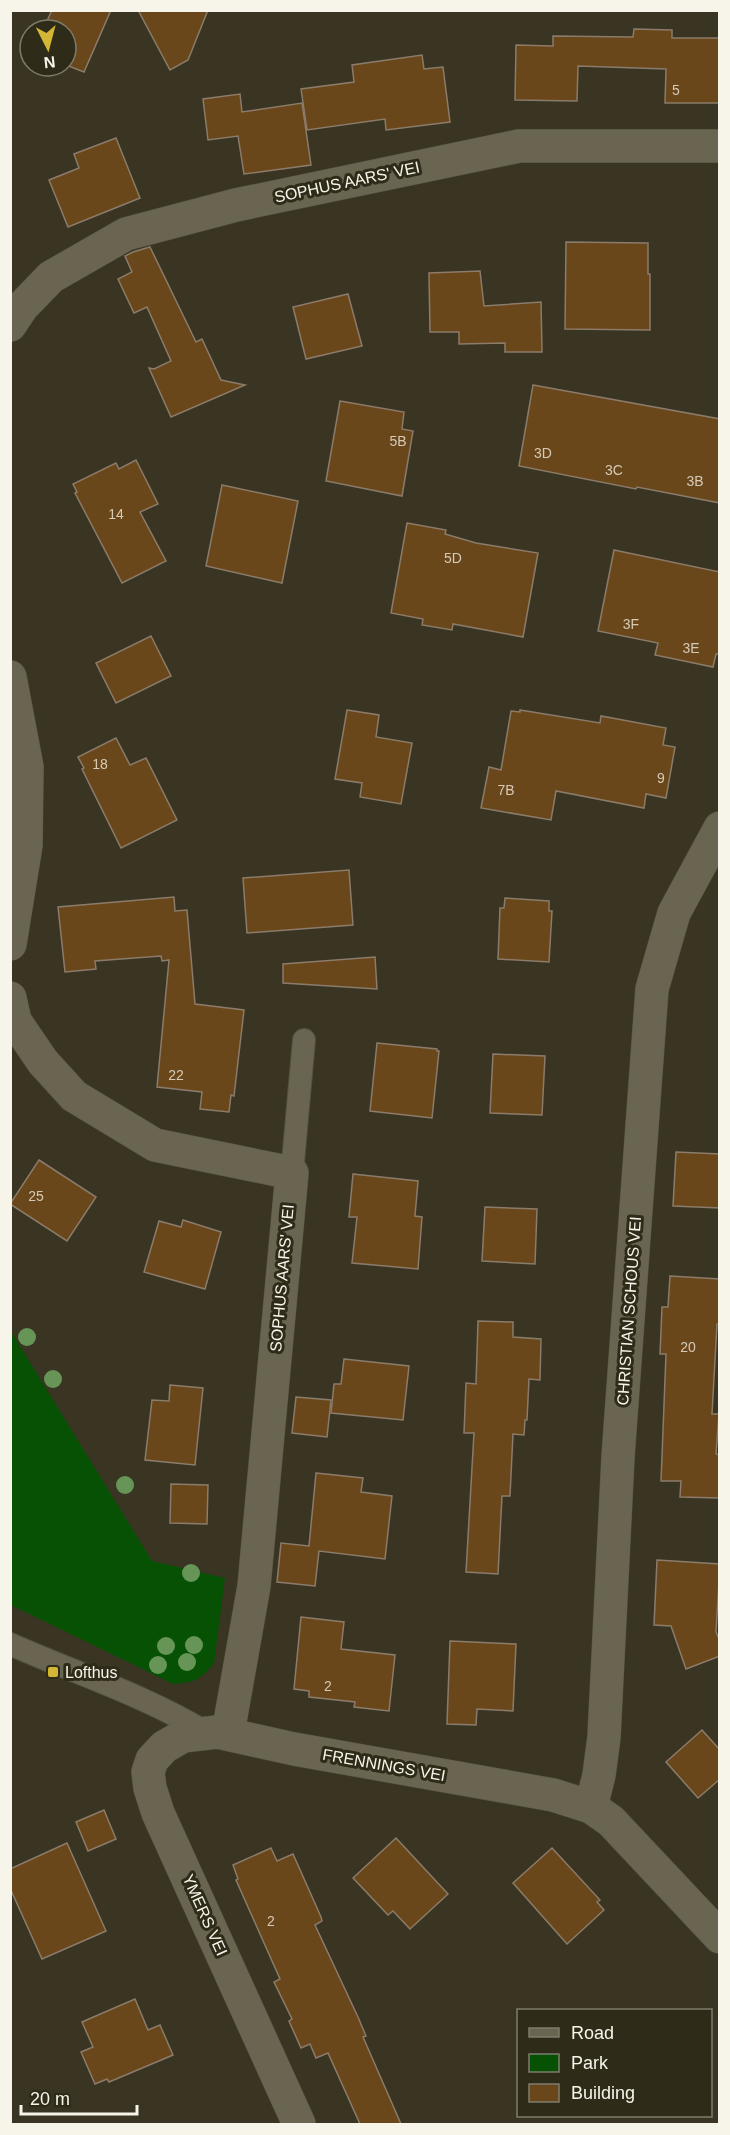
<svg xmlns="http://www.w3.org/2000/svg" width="730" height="2135" font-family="Helvetica,sans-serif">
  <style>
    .green { fill: #075104 }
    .building { fill: #6a471a; stroke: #8b7b6a; stroke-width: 1.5 }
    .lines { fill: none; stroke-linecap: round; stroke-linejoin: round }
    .service-casing { stroke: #545140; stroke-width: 24 }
    .minor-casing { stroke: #545140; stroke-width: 34 }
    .service { stroke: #696550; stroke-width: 22 }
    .minor { stroke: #696550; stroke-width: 33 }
    .tree { fill: #669557 }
    .poi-dot { fill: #d3b635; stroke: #2f2b19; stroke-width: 2 }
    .labels { text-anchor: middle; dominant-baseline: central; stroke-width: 6; stroke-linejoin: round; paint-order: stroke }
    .number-label { font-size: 14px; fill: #d4cab6 }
    .street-label { font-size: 16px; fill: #f7f5ea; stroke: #2f2b19 }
    .poi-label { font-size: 16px; fill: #f7f5ea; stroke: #2f2b19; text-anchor: start }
  </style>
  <rect width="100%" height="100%" fill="#393522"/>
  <path class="green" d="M10 1330 152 1561 225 1578 214 1663C202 1679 193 1683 173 1684L11 1605Z"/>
  <g class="building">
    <path d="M52 10H111L84 72 66 65V30H43Z"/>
    <path d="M138 10H208L188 60 170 70Z"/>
    <path d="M634 29 672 30V38H720V103H665L666 69 578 66 577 101 515 100 516 45 553 46V36L633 37Z"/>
    <path d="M422 55 424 69 443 67 450 122 386 130 385 119 307 130 301 89 354 82 352 65Z"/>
    <path d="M240 94 242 112 302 103 311 165 244 174 238 136 208 140 203 99Z"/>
    <path d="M116 138 140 198 68 227 49 180 79 168 74 154Z"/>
    <path d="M566 242 648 243V274H650V330L565 329Z"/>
    <path d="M150 247 196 342 202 339 221 380 245 385 171 417 149 368 154 369 171 361 147 307 134 313 118 279 132 272 125 256 133 252Z"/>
    <path d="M480 271 484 306 541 302 542 352H505V343L459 344V332H430L429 273Z"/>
    <path d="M348 294 362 346 306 359 293 307Z"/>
    <path d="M533 385 720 419V503L637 487 636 489 519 466Z"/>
    <path d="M340 401 404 412 402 429 413 431 402 496 326 481Z"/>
    <path d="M136 460 158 504 140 512 166 561 122 583 75 493 77 492 73 484 116 463 119 469Z"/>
    <path d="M222 485 298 501 282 583 206 566Z"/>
    <path d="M407 523 446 530 445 534 476 543 538 553 523 637 453 624 452 630 422 625 423 619 391 613Z"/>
    <path d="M614 550 720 572V654H716L713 667 655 655 658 643 598 631Z"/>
    <path d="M151 636 171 676 116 703 96 663Z"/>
    <path d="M347 710 379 715 376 737 412 743 401 804 360 797 362 783 335 779Z"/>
    <path d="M520 710 600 723 601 716 666 728 663 745 675 747 666 798 646 794 644 808 556 791 551 820 481 808 489 767 501 770 511 711 520 712Z"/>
    <path d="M116 738 130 765 146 758 177 820 121 848 82 769 84 768 78 757Z"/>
    <path d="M349 870 353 925 247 933 243 878Z"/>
    <path d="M174 897 175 911 187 910 195 1004 244 1010 234 1096 231 1095 229 1112 200 1109 202 1092 157 1087 169 960 162 961 161 956 95 961 96 969 65 972 58 907Z"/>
    <path d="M505 898 549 901V911H552L549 962 498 959 500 908H504Z"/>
    <path d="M375 957 377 989 283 983V964Z"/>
    <path d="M377 1043 437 1049V1051H439L432 1118 370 1111Z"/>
    <path d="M493 1054 545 1056 542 1115 490 1113Z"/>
    <path d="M676 1152 720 1154V1208L673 1206Z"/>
    <path d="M39 1160 96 1197 67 1241 10 1204Z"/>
    <path d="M353 1174 418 1181 415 1216 422 1217 418 1269 352 1263 357 1217H349Z"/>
    <path d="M485 1207 537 1209 535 1264 482 1261Z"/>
    <path d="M183 1220 221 1232 205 1289 144 1272 159 1221 181 1227Z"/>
    <path d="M670 1276 720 1279V1324H717L712 1414H719L716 1454 720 1455V1498L680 1497 681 1481H661L666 1354H660L662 1307H668Z"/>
    <path d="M478 1321 513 1322V1337L541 1339 540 1380 529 1379 527 1420H525L524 1435 513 1434 510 1496H502L498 1574 466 1572 474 1433H464L466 1383 476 1384Z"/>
    <path d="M344 1359 409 1366 403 1420 331 1413 334 1384H341Z"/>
    <path d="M170 1385 203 1388 195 1465 145 1460 152 1400 169 1401Z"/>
    <path d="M296 1397 331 1400 327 1437 292 1433Z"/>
    <path d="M316 1473 363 1478 361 1492 392 1496 385 1559 319 1551 315 1586 277 1582 281 1543 309 1546Z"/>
    <path d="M171 1484 208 1485 207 1524 170 1523Z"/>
    <path d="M657 1560 720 1564 716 1632 720 1641V1656L686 1669 671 1626 654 1625Z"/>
    <path d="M301 1617 344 1622 341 1649 395 1655 389 1711 354 1707 355 1702 309 1697V1691L294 1689Z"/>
    <path d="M450 1641 516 1644 513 1711 477 1709 476 1725 447 1724Z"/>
    <path d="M702 1730 720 1750V1779L698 1798 666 1762Z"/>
    <path d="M104 1810 116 1839 88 1851 76 1822Z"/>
    <path d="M396 1838 448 1894 410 1929 393 1911 388 1915 353 1878Z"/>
    <path d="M67 1843 106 1931 42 1959 10 1888V1869Z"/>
    <path d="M271 1848 277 1861 293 1854 321 1917 322 1921 315 1925 358 2017 366 2036 363 2037 401 2124H360L328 2053 316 2058 310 2044 301 2048 289 2021 292 2019 274 1982 280 1979 236 1880 238 1879 233 1865Z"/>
    <path d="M552 1848 600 1900 597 1902 604 1910 567 1944 513 1883Z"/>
    <path d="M135 1999 148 2030 160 2025 173 2055 109 2082 107 2079 95 2084 81 2052 93 2047 82 2022Z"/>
  </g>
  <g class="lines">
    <defs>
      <g id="service">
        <path d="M292 1173 304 1040"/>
        <path d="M10 1644C75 1673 144 1695 205 1732"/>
      </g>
      <g id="minor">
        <path d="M10 325 22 307 51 277 126 234 236 205 519 146H720"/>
        <path d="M10 677 27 767 26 845 10 944"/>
        <path d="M10 998 15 1021 43 1062 74 1096 155 1145 292 1173 254 1586 228 1733"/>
        <path d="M591 1807 599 1775 604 1737 618 1457 652 989 674 913 720 828"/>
        <path d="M299 2124 158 1813 150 1788 148 1772 152 1760 164 1747 183 1736 217 1732 294 1749 553 1795 591 1807 611 1821 720 1937"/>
      </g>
    </defs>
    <use href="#service" class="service-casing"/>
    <use href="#minor" class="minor-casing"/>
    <use href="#service" class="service"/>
    <use href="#minor" class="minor"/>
  </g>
  <g class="tree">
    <circle cx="27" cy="1337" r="9"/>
    <circle cx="53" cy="1379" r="9"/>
    <circle cx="125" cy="1485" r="9"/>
    <circle cx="191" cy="1573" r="9"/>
    <circle cx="194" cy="1645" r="9"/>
    <circle cx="166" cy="1646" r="9"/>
    <circle cx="187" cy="1662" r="9"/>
    <circle cx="158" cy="1665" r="9"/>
  </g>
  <rect class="poi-dot" x="47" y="1666" width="12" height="12" rx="3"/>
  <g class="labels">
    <g class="number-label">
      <text x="676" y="90">5</text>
      <text x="398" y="441">5B</text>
      <text x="543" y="453">3D</text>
      <text x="614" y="470">3C</text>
      <text x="695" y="481">3B</text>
      <text x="116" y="514">14</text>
      <text x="453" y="558">5D</text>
      <text x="631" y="624">3F</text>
      <text x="691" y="648">3E</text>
      <text x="100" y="764">18</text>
      <text x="661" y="778">9</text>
      <text x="506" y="790">7B</text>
      <text x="176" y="1075">22</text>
      <text x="36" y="1196">25</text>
      <text x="688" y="1347">20</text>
      <text x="328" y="1686">2</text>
      <text x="271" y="1921">2</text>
    </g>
    <g class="street-label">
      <text transform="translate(347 182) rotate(-12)">SOPHUS AARS' VEI</text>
      <text transform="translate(282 1278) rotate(-85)">SOPHUS AARS' VEI</text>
      <text transform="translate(629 1311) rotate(-86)">CHRISTIAN SCHOUS VEI</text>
      <text transform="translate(384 1765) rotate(10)">FRENNINGS VEI</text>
      <text transform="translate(205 1915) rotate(66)">YMERS VEI</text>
    </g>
    <g class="poi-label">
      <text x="65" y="1672">Lofthus</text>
    </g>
  </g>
  <rect width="730" height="2135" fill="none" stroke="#f7f5ea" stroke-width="24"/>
  <rect x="517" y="2009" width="195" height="108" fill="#2f2b19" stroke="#7f7c6d" stroke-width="1.5"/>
  <rect x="529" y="2028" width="30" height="9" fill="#696550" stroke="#7f7c6d" stroke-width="1.5"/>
  <text x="571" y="2039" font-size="18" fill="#f7f5ea">Road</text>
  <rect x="529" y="2054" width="30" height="18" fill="#075104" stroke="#7f7c6d" stroke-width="1.5"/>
  <text x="571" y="2069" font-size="18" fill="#f7f5ea">Park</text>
  <rect x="529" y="2084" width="30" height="18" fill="#6a471a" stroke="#7f7c6d" stroke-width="1.5"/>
  <text x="571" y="2099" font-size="18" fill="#f7f5ea">Building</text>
  <g transform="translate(48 48) rotate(174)"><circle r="28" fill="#2f2b19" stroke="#7f7c6d" stroke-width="1.5"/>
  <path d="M0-4.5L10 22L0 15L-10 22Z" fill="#d3b635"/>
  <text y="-9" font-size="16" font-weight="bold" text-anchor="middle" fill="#f7f5ea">N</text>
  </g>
  <path d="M21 2105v9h116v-9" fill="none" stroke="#f7f5ea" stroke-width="3"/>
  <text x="30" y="2105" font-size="18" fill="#f7f5ea" stroke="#2f2b19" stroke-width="4.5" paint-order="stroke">20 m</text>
</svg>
